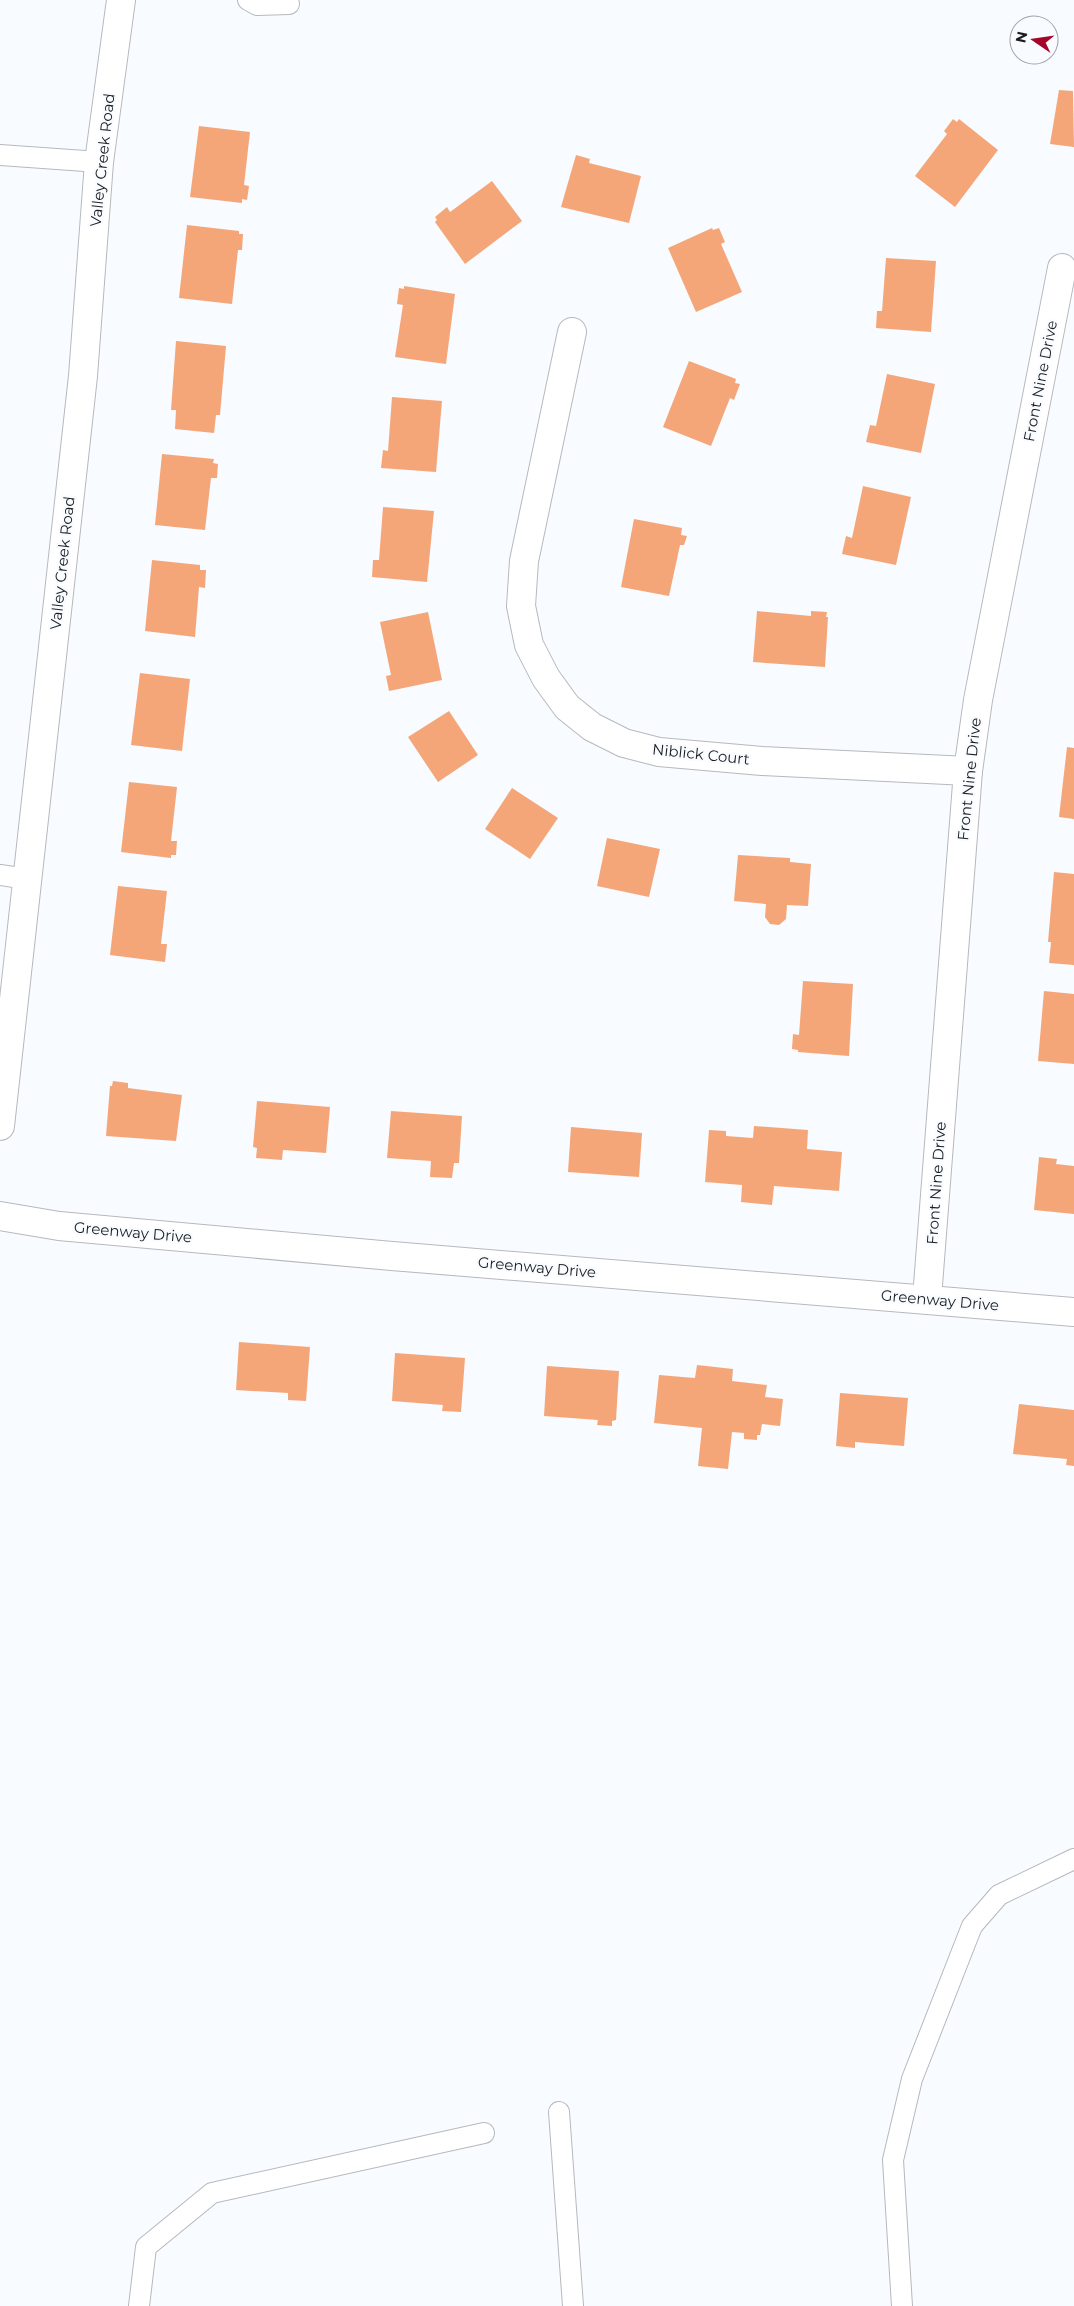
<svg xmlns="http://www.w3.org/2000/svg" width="1074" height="2306" font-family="Montserrat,sans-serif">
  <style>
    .building { fill: #f5a678 }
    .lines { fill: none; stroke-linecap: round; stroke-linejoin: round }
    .lane-casing { stroke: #b6b9bc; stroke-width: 22 }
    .street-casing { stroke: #b6b9bc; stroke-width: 30 }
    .secondary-casing { stroke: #b6b9bc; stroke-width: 30 }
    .lane { stroke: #fff; stroke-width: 20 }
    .street { stroke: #fff; stroke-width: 28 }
    .secondary { stroke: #fff; stroke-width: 28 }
    .labels { text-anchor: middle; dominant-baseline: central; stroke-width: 4.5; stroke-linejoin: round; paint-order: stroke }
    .street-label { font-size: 15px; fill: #1b1c1d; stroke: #f8fbff }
  </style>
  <rect width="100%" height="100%" fill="#f8fbff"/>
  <g class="building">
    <path d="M1059 90 1073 91 1074 147 1050 144Z"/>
    <path d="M953 119 957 122 959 119 998 150 955 207 915 176 947 134 944 131Z"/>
    <path d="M199 126 250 132 244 185 249 186 247 200 242 199V203L190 197Z"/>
    <path d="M576 155 590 159 589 163 641 176 629 223 561 207Z"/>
    <path d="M492 181 522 221 465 264 435 222 437 220 435 217 447 207 450 212Z"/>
    <path d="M187 225 239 231V234H243L242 250H238L232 304 179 298Z"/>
    <path d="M712 228 713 230 719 228 725 242 721 244 742 292 696 312 668 248Z"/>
    <path d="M886 258 936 261 931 332 876 328 877 311H882Z"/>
    <path d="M404 286 455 294 446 364 395 357 403 305 397 304 399 288 404 289Z"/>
    <path d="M176 341 226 346 220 415H216L214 433 175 429 176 410H171Z"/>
    <path d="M689 361 736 379 735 383 740 384 734 400 730 398 711 446 663 427Z"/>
    <path d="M887 374 935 384 921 453 866 442 870 425 876 426Z"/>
    <path d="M392 397 442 401 436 472 381 468 383 450 388 451Z"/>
    <path d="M162 454 214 459 213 463 218 464 217 478H211L205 530 155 525Z"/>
    <path d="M863 486 911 497 896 565 842 554 846 536 852 538Z"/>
    <path d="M383 507 434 511 427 582 372 577 373 560H379Z"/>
    <path d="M634 519 682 528 681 535 687 536 684 545H680L669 596 621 587Z"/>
    <path d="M152 560 200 565V570H206L205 588 199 587 195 637 145 631Z"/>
    <path d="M757 611 811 616V611L827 612 826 617H828L825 667 753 662Z"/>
    <path d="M428 612 442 680 389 691 386 676 391 675 380 622Z"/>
    <path d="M140 673 190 679 182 751 131 745Z"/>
    <path d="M449 711 478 755 438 782 408 737Z"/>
    <path d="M1067 747 1074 748V819L1059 817Z"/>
    <path d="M129 782 177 787 171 841H177L176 855H171V858L121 852Z"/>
    <path d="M512 788 558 818 530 859 485 829Z"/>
    <path d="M607 838 660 849 649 897 597 886Z"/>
    <path d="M738 855 790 858V862L811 864 808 906 787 905 786 919 779 925 770 924 765 917 766 904 734 901Z"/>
    <path d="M1054 872 1074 874V965L1049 963 1051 942H1048Z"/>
    <path d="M118 886 167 891 161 944H167L165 962 110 955Z"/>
    <path d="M803 981 853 984 849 1056 798 1052V1050L792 1049 793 1034 799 1035Z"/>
    <path d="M1044 991 1074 994V1064L1038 1061Z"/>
    <path d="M113 1081 128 1083V1088L182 1095 176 1141 106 1136 110 1086H112Z"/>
    <path d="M257 1101 330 1107 326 1153 283 1150 282 1160 256 1158 257 1148 253 1147Z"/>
    <path d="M391 1111 462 1116 459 1163H454L452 1178 430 1177 431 1161 387 1158Z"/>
    <path d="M754 1126 808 1130 807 1149 842 1152 839 1191 774 1186 772 1205 741 1202 742 1185 705 1182 709 1130 726 1131V1136L753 1138Z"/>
    <path d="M571 1127 642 1133 639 1177 568 1172Z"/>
    <path d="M1039 1157 1057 1159 1056 1164 1074 1166V1214L1034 1210Z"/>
    <path d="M239 1342 310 1347 306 1401 288 1400V1393L236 1390Z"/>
    <path d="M395 1353 465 1358 461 1412 442 1411 443 1405 392 1401Z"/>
    <path d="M697 1365 733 1369 732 1381 767 1385 765 1397 783 1399 780 1426 762 1424 760 1435H757V1440L744 1439V1433L732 1432 728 1469 698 1466 702 1428 654 1423 659 1375 695 1378Z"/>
    <path d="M547 1366 619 1371 616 1420 612 1421V1426L597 1425 598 1420 544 1416Z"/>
    <path d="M840 1393 908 1398 904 1446 855 1442V1448L836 1446Z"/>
    <path d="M1019 1404 1074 1410V1466L1066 1465 1067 1459 1013 1454Z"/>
  </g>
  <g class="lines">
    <defs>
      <g id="lane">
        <path d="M248 0 257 5 289 4"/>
        <path d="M0 155 99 162"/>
        <path d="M0 875 27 879"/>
        <path d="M559 2112 573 2306"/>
        <path d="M139 2306 146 2247 212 2193 484 2133"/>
        <path d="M902 2306 893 2160 912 2079 972 1926 999 1895 1074 1859"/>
      </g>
      <g id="street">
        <path d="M572 332 524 561 521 606 529 645 546 678 567 707 592 727 624 743 659 752 762 761 968 771"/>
        <path d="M0 1216 59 1226 392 1256 1074 1312"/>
        <path d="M927 1298 968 771 978 700 1062 268"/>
      </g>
      <path id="secondary" d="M0 1126 83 376 99 162 121 0"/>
    </defs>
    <use href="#lane" class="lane-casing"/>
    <use href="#street" class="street-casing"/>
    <use href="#secondary" class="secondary-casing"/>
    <use href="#lane" class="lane"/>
    <use href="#street" class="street"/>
    <use href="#secondary" class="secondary"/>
  </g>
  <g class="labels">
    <g class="street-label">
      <text transform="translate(102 160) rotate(-84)">Valley Creek Road</text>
      <text transform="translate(1040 381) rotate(-79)">Front Nine Drive</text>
      <text transform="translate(62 563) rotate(-84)">Valley Creek Road</text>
      <text transform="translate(701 754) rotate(6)">Niblick Court</text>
      <text transform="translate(969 779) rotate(-84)">Front Nine Drive</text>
      <text transform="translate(936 1183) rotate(-86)">Front Nine Drive</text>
      <text transform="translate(133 1232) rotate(5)">Greenway Drive</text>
      <text transform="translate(537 1267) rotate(5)">Greenway Drive</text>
      <text transform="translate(940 1300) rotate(5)">Greenway Drive</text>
    </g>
  </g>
  <g transform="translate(1034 40) rotate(283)"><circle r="24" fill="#f8fbff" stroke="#a0a2a5"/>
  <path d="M0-4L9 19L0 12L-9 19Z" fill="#a30629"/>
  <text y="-8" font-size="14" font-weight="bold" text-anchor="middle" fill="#1b1c1d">N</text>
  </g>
</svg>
